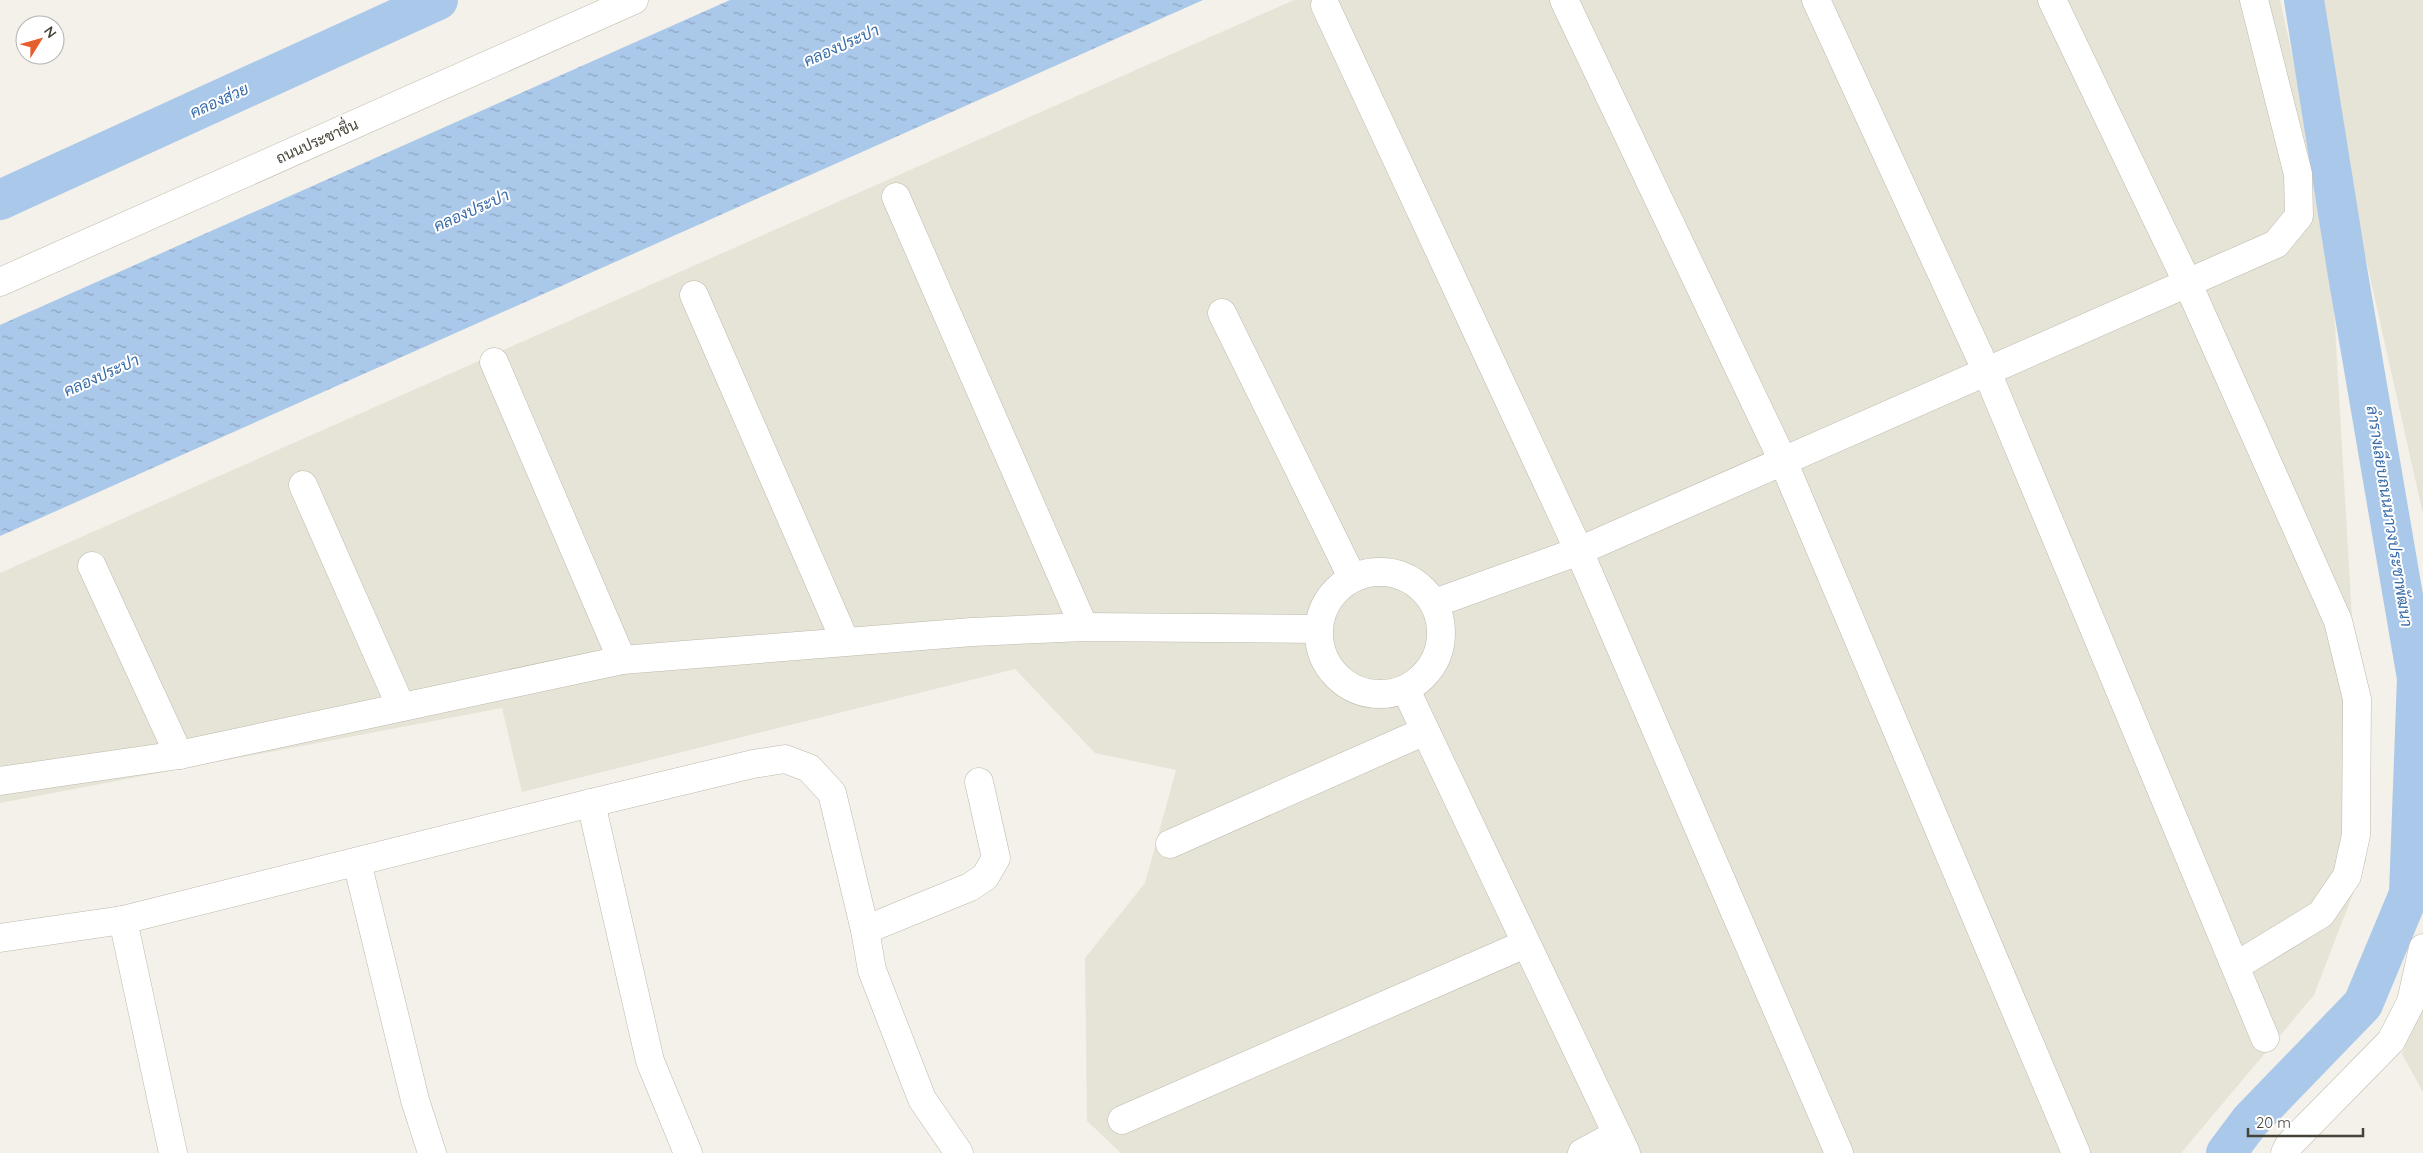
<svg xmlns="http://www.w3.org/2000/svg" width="2423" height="1153" font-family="Quicksand,Sarabun,sans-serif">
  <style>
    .residential { fill: #e6e3d7 }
    .water { fill: url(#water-ripples) }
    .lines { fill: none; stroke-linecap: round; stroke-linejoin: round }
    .canal { stroke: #aac8ea; stroke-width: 40 }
    .street-casing { stroke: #bdb9ac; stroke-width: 29 }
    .street { stroke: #fff; stroke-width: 28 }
    .labels { text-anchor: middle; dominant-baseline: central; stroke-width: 4; stroke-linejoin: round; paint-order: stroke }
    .street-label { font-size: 15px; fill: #464238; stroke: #fff }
    .water-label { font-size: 16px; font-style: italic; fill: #3a6ca8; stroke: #fff }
  </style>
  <defs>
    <pattern id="water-ripples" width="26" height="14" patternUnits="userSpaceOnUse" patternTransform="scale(1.25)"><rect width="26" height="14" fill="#aac8ea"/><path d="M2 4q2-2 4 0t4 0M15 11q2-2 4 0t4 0" fill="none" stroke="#8ca4bf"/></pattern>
  </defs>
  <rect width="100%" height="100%" fill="#f3f1e9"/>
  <g class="residential">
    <path d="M1294 0H2280L2329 223 2366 860 2314 995 2181 1153H1121L1087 1121 1085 958 1145 883 1176 770 1095 753 1015 669 522 792 502 708 0 803V573Z"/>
    <path d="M2308 0H2423V514Z"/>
    <path d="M2423 963V1092L2402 1054Z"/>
  </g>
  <path class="water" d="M730 0H1203L0 536V325Z"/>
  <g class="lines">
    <g class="canal">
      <path d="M0 200 438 0"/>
      <path d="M2226 1153 2250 1121 2363 1004 2409 894 2417 678 2348 275 2304 0"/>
    </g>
    <defs>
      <g id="street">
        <path d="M1564 0 1783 461 2076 1153"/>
        <path d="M1816 0 1987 372 2265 1038"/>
        <path d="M2052 0 2188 284 2338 621 2357 699 2356 835 2347 876 2321 914 2236 966"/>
        <path d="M1325 5 1579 551 1839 1153"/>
        <path d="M896 197 1084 627"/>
        <path d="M0 282 634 0"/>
        <path d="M694 295 845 641"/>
        <path d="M1222 313 1352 577"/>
        <path d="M494 362 622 660"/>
        <path d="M303 485 401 707"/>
        <path d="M92 566 179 755"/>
        <circle cx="1380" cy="633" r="61"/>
        <path d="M1435 603 1579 551 2276 244 2299 216 2298 174 2254 0"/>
        <path d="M1406 690 1626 1153"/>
        <path d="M0 781 179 755 622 660 972 632 1084 627 1318 629"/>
        <path d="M591 803 650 1061 688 1153"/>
        <path d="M1170 844 1425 731"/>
        <path d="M357 862 415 1100 432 1153"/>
        <path d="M123 920 173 1153"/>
        <path d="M865 930 970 887 985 877 996 858 979 782"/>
        <path d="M0 938 123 920 591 803 753 764 785 759 809 768 832 793 865 930 872 970 922 1099 959 1153"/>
        <path d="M1122 1120 1525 944"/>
        <path d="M1582 1153 1617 1134"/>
        <path d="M2285 1153 2289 1145 2391 1041 2411 1002 2423 948"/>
      </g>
    </defs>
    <use href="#street" class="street-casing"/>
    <use href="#street" class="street"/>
  </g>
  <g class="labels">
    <g class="street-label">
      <text transform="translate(317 141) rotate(-24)">ถนนประชาชื่น</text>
    </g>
    <g class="water-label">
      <text transform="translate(841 45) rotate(-24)">คลองประปา</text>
      <text transform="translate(219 100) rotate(-24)">คลองส่วย</text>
      <text transform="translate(471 210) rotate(-24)">คลองประปา</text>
      <text transform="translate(101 375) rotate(-24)">คลองประปา</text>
      <text transform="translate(2390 516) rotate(81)">ลำรางเลียบถนนนาวงประชาพัฒนา</text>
    </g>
  </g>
  <g transform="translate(40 40) rotate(53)"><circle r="24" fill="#ffffff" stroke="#b5b3af"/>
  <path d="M0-4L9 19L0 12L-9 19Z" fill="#e65e2c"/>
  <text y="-8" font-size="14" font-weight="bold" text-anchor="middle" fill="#464238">N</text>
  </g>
  <path d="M2248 1128v8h115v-8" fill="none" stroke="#464238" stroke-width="2.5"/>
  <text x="2256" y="1128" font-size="15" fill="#464238" stroke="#ffffff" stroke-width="4" paint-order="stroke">20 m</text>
</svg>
